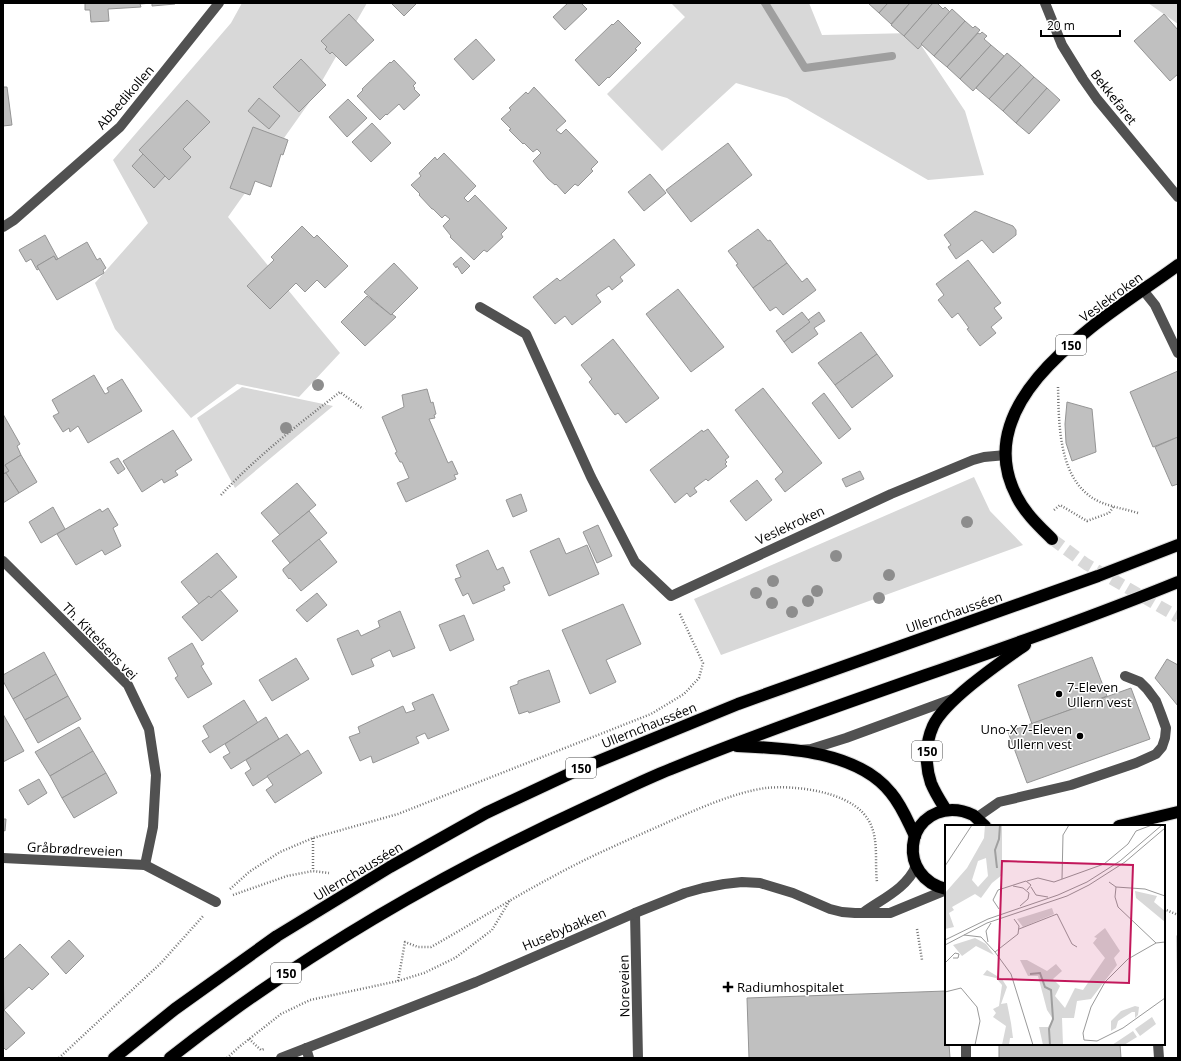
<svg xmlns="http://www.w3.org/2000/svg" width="1181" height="1061" font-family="'Open Sans',sans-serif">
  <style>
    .green { fill: #d8d8d8 }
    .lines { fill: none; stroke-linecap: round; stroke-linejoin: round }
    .stream { stroke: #9f9f9f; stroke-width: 8 }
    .building { fill: #c0c0c0; stroke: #959595 }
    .highway-tunnel { stroke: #d9d9d9; stroke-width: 12; stroke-dasharray: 12 6; stroke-linecap: butt }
    .highway-casing { stroke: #dbdbdb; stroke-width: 14 }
    .path { stroke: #737373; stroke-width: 2.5; stroke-dasharray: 1 2; stroke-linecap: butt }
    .minor { stroke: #515151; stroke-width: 10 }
    .highway { stroke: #000; stroke-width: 12 }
    .tree { fill: #8d8d8d }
    .poi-dot { fill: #000; stroke: #fff; stroke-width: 1.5 }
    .labels { text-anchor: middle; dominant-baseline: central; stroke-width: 3; stroke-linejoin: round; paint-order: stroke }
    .shield { fill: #fff; stroke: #4c4c4c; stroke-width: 1 }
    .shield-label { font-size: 12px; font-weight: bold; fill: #000 }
    .street-label { font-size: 13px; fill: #000; stroke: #fff }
    .poi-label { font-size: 13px; fill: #000; stroke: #fff; text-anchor: start }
    .inset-river { fill: none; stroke: #9f9f9f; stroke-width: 2 }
    .inset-road { fill: none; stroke: #999; stroke-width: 1 }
    .view { fill: #c2185b; fill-opacity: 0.15; stroke: #c2185b; stroke-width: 2 }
    .inset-edge { fill: none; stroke: #000; stroke-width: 2 }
  </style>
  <rect width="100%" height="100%" fill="#fff"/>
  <g class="green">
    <path d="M242 3H367L311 100 228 217 340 353 299 397 237 384 191 418 115 329 95 283 148 223 113 160 231 23Z"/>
    <path d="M671 3H809L822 35 913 33 965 111 984 175 928 180 787 98 736 83 662 151 607 94 685 17Z"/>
    <path d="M1148 3H1178V24Z"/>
    <path d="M242 387 333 406 235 488 197 418Z"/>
    <path d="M974 477 990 511 1023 545 721 655 694 599Z"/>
    <path d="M1178 934V1019L1176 936Z"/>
  </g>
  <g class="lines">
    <path class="stream" d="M765 3 805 68 892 56"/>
  </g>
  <g class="building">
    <path d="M85 3H175V4L152 6V3L140 4 141 7 108 9 109 21 91 22 90 10H85Z"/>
    <path d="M391 3H417L404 16Z"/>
    <path d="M568 3H581L587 9 565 30 553 17Z"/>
    <path d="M868 3H888L879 13Z"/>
    <path d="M888 3H910L891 24 879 13Z"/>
    <path d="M910 3H933L904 36 891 25Z"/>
    <path d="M933 3H937L943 9 945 7 950 12 918 49 904 36Z"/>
    <path d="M952 9 965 21 934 56 921 44Z"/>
    <path d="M349 14 374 40 346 66 332 52 330 54 325 49 327 47 321 41Z"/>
    <path d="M1164 14 1178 30V74L1170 81 1134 41Z"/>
    <path d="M618 20 641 43 635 49 637 50 609 78 608 77 599 86 575 60 612 24 613 25Z"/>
    <path d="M965 21 973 28 975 26 980 30 947 67 934 56Z"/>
    <path d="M982 32 987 36 984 39 991 45 960 79 947 67 978 33 980 34Z"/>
    <path d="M476 39 495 60 473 80 454 59Z"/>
    <path d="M991 45 1004 56 973 91 960 79Z"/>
    <path d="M1007 53 1021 65 989 99 976 88Z"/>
    <path d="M301 59 326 85 299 112 273 87Z"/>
    <path d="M394 60 416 83 413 86 415 88 414 89 420 95 404 110 399 104 387 115 386 114 380 120 357 96 363 90 362 89 390 62 391 63Z"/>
    <path d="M1021 65 1034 77 1003 111 989 99Z"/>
    <path d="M1034 77 1047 88 1016 123 1003 111Z"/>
    <path d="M3 87H7L12 125 3 126Z"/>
    <path d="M534 87 566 121 556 130 561 134 566 129 598 162 591 169 593 171 578 186 575 184 565 194 556 184 555 185 548 179 533 161 541 153 537 149 533 152 524 143 523 144 509 130 511 129 501 119 511 110 509 108 526 92 528 94Z"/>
    <path d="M1047 88 1060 100 1029 134 1016 123Z"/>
    <path d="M259 98 280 116 269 129 248 111Z"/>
    <path d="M348 99 367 118 347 137 329 117Z"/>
    <path d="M187 100 210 122 183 149 191 157 169 180 139 150Z"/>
    <path d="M372 123 391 143 371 162 352 142Z"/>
    <path d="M253 127 288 140 283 155 281 154 271 187 255 181 250 195 230 188Z"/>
    <path d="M728 143 752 175 691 222 666 190Z"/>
    <path d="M444 153 476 186 464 198 468 202 475 195 507 228 501 234 503 237 487 252 484 250 474 260 450 237 451 236 443 226 450 219 445 215 442 218 433 209H432L419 195 420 194 411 185 421 176 419 173 435 157 437 160Z"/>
    <path d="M143 154 165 176 154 188 132 166Z"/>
    <path d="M650 174 666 193 644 211 628 192Z"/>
    <path d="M975 211 1013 226 1016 230V235L993 253 982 240 956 259 948 247 951 245 944 235Z"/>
    <path d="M302 226 314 238 317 235 348 266 325 288 317 280 305 292 296 283 270 309 247 286 274 260 271 257Z"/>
    <path d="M758 229 768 241 770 240 787 263 753 288 736 265 738 264 728 251Z"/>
    <path d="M45 235 58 259 56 260 54 256 37 266 39 269 37 270 31 259 26 262 19 250Z"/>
    <path d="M614 239 635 265 620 277 623 281 612 290 609 286 596 295 601 302 572 325 565 316 555 324 533 297 557 278 560 281Z"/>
    <path d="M87 242 97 260 100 258 106 268 103 270 104 273 57 300 37 266 54 256 56 260Z"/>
    <path d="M461 257 470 266 462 274 457 266 456 268 453 264Z"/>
    <path d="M968 260 1001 303 994 308 1002 318 991 327 996 333 980 346 967 329 969 328 958 313 952 318 938 300 944 295 936 284Z"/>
    <path d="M394 263 418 288 391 315 364 292Z"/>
    <path d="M787 263 802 282 807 278 816 290 783 315 776 307 770 311 753 288Z"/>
    <path d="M678 289 724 347 691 372 646 314Z"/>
    <path d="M367 296 391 315 392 314 396 317 365 346 341 322Z"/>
    <path d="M802 312 810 322 784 342 776 331Z"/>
    <path d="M819 312 825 321 814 328 818 334 792 353 784 342 810 322 808 320Z"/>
    <path d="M861 332 877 354 835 385 818 363Z"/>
    <path d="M613 339 659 398 626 423 618 413 615 415 589 382 592 379 581 365Z"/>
    <path d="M877 354 893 376 852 408 835 385Z"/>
    <path d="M1178 371V437L1153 447 1130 392Z"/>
    <path d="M94 375 105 394 109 392 107 388 122 379 142 411 88 443 78 426 70 432 69 428 63 432 53 416 59 413 52 400Z"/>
    <path d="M763 388 822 463 785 492 775 479 783 472 735 410Z"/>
    <path d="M427 389 431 403 433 402 436 414 434 415 435 418 429 419 448 463 452 461 458 474 454 475 456 479 406 502 397 483 409 478 402 462H400L395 453 397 452 382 417 404 407 402 395Z"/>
    <path d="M824 393 851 429 839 439 812 403Z"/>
    <path d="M1067 402 1092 409 1096 452 1072 461 1066 443 1065 424Z"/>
    <path d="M3 414 20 444 17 446 21 455 5 465 9 471 3 474Z"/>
    <path d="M708 429 729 457 725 460 727 462 725 464 727 466 708 481 706 479 694 488 697 492 690 497 687 493 675 503 650 470 702 430 703 432Z"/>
    <path d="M173 430 192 460 175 471 178 475 164 483 162 479 142 492 123 461Z"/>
    <path d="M1178 437V484L1172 486 1155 447Z"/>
    <path d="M21 455 37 482 19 493 6 473 9 471 5 465Z"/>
    <path d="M118 458 125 469 118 474 110 462Z"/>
    <path d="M860 471 864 479 846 487 842 479Z"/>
    <path d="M6 473 19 493 3 503V474Z"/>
    <path d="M757 480 772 500 746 521 730 501Z"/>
    <path d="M297 483 316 505 280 535 261 513Z"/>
    <path d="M521 494 527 511 513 517 506 500Z"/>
    <path d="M53 507 65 529 41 543 29 522Z"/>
    <path d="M108 508 118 525 113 528 121 546 105 555 102 550 76 565 57 534 100 509 102 512Z"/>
    <path d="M309 511 327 533 290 563 272 541Z"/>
    <path d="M598 525 612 556 597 563 583 532Z"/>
    <path d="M559 538 566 554 587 545 599 574 549 596 530 551Z"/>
    <path d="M319 539 337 562 301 591 290 578 289 579 283 571V569Z"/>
    <path d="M488 550 497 570 503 567 510 583 503 586 505 590 473 604 468 593 463 596 455 579 461 577 456 565Z"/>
    <path d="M217 553 237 577 211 598 209 596 199 604 181 582Z"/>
    <path d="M220 590 238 611 202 641 182 617 209 596 211 598Z"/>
    <path d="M317 593 327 605 307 622 296 610Z"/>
    <path d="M623 604 641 644 606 660 616 682 590 694 562 630Z"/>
    <path d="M400 611 415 648 393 657 390 650 371 659 374 666 352 675 337 639 358 630 361 636 380 627 378 621Z"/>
    <path d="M464 615 474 640 450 651 439 625Z"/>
    <path d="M192 643 204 664 201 666 212 684 188 698 175 678 178 676 168 658Z"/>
    <path d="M44 652 56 674 13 699 3 681V675Z"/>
    <path d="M1092 657 1107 696 1032 724 1018 685Z"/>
    <path d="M296 658 309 679 272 701 259 680Z"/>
    <path d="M1167 659 1178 665V706L1155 678Z"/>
    <path d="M549 670 560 702 529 713 528 711 519 714 510 687 518 684V681Z"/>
    <path d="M56 674 68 696 25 720 13 699Z"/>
    <path d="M1131 688 1150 739 1027 783 1008 732Z"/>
    <path d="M433 694 449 730 428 739 425 733 416 737 419 743 373 763 371 756 360 761 349 737 360 733 358 727 403 706 406 713 415 710 412 703Z"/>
    <path d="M68 696 81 719 38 743 25 720Z"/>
    <path d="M244 700 258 723 210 753 202 741 209 737 203 726Z"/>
    <path d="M3 714 24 751 3 762Z"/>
    <path d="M266 717 279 739 231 769 223 757 230 753 225 744Z"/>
    <path d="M79 727 93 751 50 776 35 752Z"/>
    <path d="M287 734 301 755 253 786 245 773 251 769 246 760Z"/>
    <path d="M308 750 322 773 275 803 266 790 273 785 267 776Z"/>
    <path d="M93 751 106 773 62 798 50 776Z"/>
    <path d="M106 773 117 793 74 818 62 798Z"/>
    <path d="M39 779 47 793 28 805 19 790Z"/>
    <path d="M3 819H6L5 831 3 830Z"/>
    <path d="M69 940 84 956 66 974 51 957Z"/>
    <path d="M20 944 49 974 32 990 29 987 4 1010 3 960Z"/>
    <path d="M946 991V1044H949L950 1058H749L747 998Z"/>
    <path d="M4 1010 25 1033 6 1050 3 1047V1011Z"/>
    <path d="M999 1044H1120L1121 1058H999Z"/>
  </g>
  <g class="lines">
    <path class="highway-tunnel" d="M1052 539 1086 564 1178 617"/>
    <defs>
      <g id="highway">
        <path d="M1052 539C1039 526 1025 513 1017 497 963 396 1112 314 1178 265"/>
        <path d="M737 746C787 748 858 751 891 793 902 806 908 822 915 836"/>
        <path d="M946 810C941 802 935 793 931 783 925 765 925 744 933 726 945 700 1001 662 1025 645"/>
        <path d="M1119 826 1178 812"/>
        <path d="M946 889C897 877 905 811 952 810 959 810 967 812 973 815 977 818 981 823 985 826"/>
        <path d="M114 1058 175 1009 277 936 390 867 486 813 584 767 738 704 1098 576 1178 545"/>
        <path d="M170 1058C298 957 441 874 589 806 616 794 643 780 671 769 838 701 1011 650 1178 582"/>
      </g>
    </defs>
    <use href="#highway" class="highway-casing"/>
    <g class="path">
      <path d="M1058 387C1059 425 1058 483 1100 502 1112 507 1125 509 1138 513"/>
      <path d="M221 495C257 456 299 424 340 392L363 409"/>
      <path d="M1054 510 1060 505 1087 521 1109 513 1114 506"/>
      <path d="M313 838V871"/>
      <path d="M230 889 249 872 280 852 313 838 398 814 651 714 684 694 699 678 703 663 679 612"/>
      <path d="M233 895 287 876 313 871 329 873"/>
      <path d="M1164 909 1178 915"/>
      <path d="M917 929 922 960"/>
      <path d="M398 981 405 942 418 947H431C472 924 512 898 554 876 590 856 628 840 666 823 695 810 735 792 766 788 794 785 843 791 863 813 881 832 874 859 877 882"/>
      <path d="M249 1039 261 1050 264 1049"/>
      <path d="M59 1058 161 963 204 915"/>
      <path d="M227 1058 239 1047 281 1014 310 1000 398 981 424 973 455 958 492 930 510 900"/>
    </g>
    <g class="minor">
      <path d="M1045 3 1062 45 1083 79 1097 99 1178 197"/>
      <path d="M3 227 14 220 120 127 219 3"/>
      <path d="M1143 290 1155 305 1178 353"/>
      <path d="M480 307 526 334 591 477 635 562 671 596 891 494 973 460 984 457 1006 455"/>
      <path d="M3 561 128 685 149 729 156 775 153 827 145 865"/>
      <path d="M801 750 811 749 846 738 955 698"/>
      <path d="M976 818 999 802 1071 785 1136 763 1156 754 1162 747 1165 738 1166 728 1161 714 1156 701 1147 689 1140 682 1125 676"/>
      <path d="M3 858 145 865 216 902"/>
      <path d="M864 912C882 899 907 888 916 866"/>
      <path d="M635 913 638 1058"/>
      <path d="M1158 1044 1159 1058"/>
      <path d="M306 1048 309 1058"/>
      <path d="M281 1058 476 982 635 913 685 893 703 888 724 884 742 882 760 883 793 893 830 909 842 912 855 913H890L946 890"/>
      <path d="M966 1058V1044"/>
    </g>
    <use href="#highway" class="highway"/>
  </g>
  <g class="tree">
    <circle cx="318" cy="385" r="6"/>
    <circle cx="286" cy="428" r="6"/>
    <circle cx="967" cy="522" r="6"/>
    <circle cx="836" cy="556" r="6"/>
    <circle cx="889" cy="575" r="6"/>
    <circle cx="773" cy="581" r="6"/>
    <circle cx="817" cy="591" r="6"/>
    <circle cx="756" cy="593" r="6"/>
    <circle cx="879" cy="598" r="6"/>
    <circle cx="808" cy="601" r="6"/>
    <circle cx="772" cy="603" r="6"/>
    <circle cx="792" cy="612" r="6"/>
  </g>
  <g class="poi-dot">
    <circle cx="1059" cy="694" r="4"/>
    <circle cx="1080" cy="736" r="4"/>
    <path d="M726 981h4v4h4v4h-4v4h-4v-4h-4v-4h4z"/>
  </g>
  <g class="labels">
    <g class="shield">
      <rect x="1056" y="335" width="30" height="20" rx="3"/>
      <rect x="912" y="741" width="30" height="20" rx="3"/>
      <rect x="566" y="758" width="30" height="20" rx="3"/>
      <rect x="271" y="963" width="30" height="20" rx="3"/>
    </g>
    <g class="shield-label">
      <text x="1071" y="345">150</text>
      <text x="927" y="751">150</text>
      <text x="581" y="768">150</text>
      <text x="286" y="973">150</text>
    </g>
    <g class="street-label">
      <text transform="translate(125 97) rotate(-49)">Abbedikollen</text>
      <text transform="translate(1114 97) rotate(52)">Bekkefaret</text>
      <text transform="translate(1111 297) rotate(-36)">Veslekroken</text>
      <text transform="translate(790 525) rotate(-25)">Veslekroken</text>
      <text transform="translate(954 612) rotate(-19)">Ullernchausséen</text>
      <text transform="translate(100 641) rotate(46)">Th. Kittelsens vei</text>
      <text transform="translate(649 725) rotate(-22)">Ullernchausséen</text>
      <text transform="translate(75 849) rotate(3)">Gråbrødreveien</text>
      <text transform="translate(358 871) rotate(-31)">Ullernchausséen</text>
      <text transform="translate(564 929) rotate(-23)">Husebybakken</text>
      <text transform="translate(624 986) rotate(-91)">Noreveien</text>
    </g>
    <g class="poi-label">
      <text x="1067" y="687">7-Eleven<tspan x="1067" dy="15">Ullern vest</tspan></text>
      <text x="1072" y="729" text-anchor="end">Uno-X 7-Eleven<tspan x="1072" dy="15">Ullern vest</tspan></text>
      <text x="737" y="987">Radiumhospitalet</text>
    </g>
  </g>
  <g transform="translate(945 825)">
    <rect width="220" height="220" fill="#fff"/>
    <path d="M40 0H57V50L47 58 36 73 30 69 7 82 9 85 4 88 9 102 0 104V68L22 43 39 13ZM41 33 43 51 33 62 27 55 33 36ZM190 66 212 71 209 77 220 86V97L191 73ZM107 83 109 89 78 102 72 94ZM160 103 175 126 169 133 172 140 146 174 132 176 129 193H117L118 220H98L94 202H103L108 194 102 185 93 151H83L75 135H82L102 146 111 139 117 146 108 154 115 161 110 171 120 183 130 163 138 165 160 133 148 118 152 113 149 112ZM30 113 41 119 49 130 31 121 17 131 8 120ZM42 145 57 154 62 162 56 179 62 178 66 198 68 213H65L64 220H57L61 201 48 192 51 188 48 184 54 181 57 160 51 153 38 150ZM190 181 194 182 193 190 190 193V187H187L173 196 171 203 166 206V196L176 186ZM207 192 211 199 195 211 190 204ZM188 206 192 212 179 220H167Z" fill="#d8d8d8" fill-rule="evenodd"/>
    <path class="inset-river" d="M52 43 50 25 54 14 55 0M85 149 95 148 100 162 106 165 108 194 104 204 105 220"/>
    <path class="inset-road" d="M0 41 27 0M117 54 118 10 124 0M82 56 93 53 109 57 159 39 183 19 191 6 207 0M164 57 171 62 200 64 220 71M68 61 78 63 84 68 83 74 75 81M86 62 91 70 103 72M171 62 170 72 173 82 211 118M54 84 48 75 53 65 81 56 86 60 82 65M74 104 112 89 127 119 132 122M19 110 36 112 50 127 73 109 74 101 69 94M0 115 43 94 113 70 142 57 175 36 217 0M43 117 41 106 46 98M220 117 211 118 183 134 160 157 146 182 138 208 139 215 152 216 178 203 220 173M0 120 42 98 122 71 144 60 180 37 220 3M50 127 66 149 88 220M0 138 10 128 14 129 13 133H8M0 167 16 163 32 182 35 196 30 220"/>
    <path class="view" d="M57 36 188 40 184 158 53 154Z"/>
    <rect width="220" height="220" class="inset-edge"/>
  </g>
  <rect width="1181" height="1061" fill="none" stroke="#000000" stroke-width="8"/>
  <path d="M1041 30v6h79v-6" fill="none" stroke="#000000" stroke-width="2"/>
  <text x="1047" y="30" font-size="12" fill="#000000" stroke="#ffffff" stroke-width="3" paint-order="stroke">20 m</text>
</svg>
